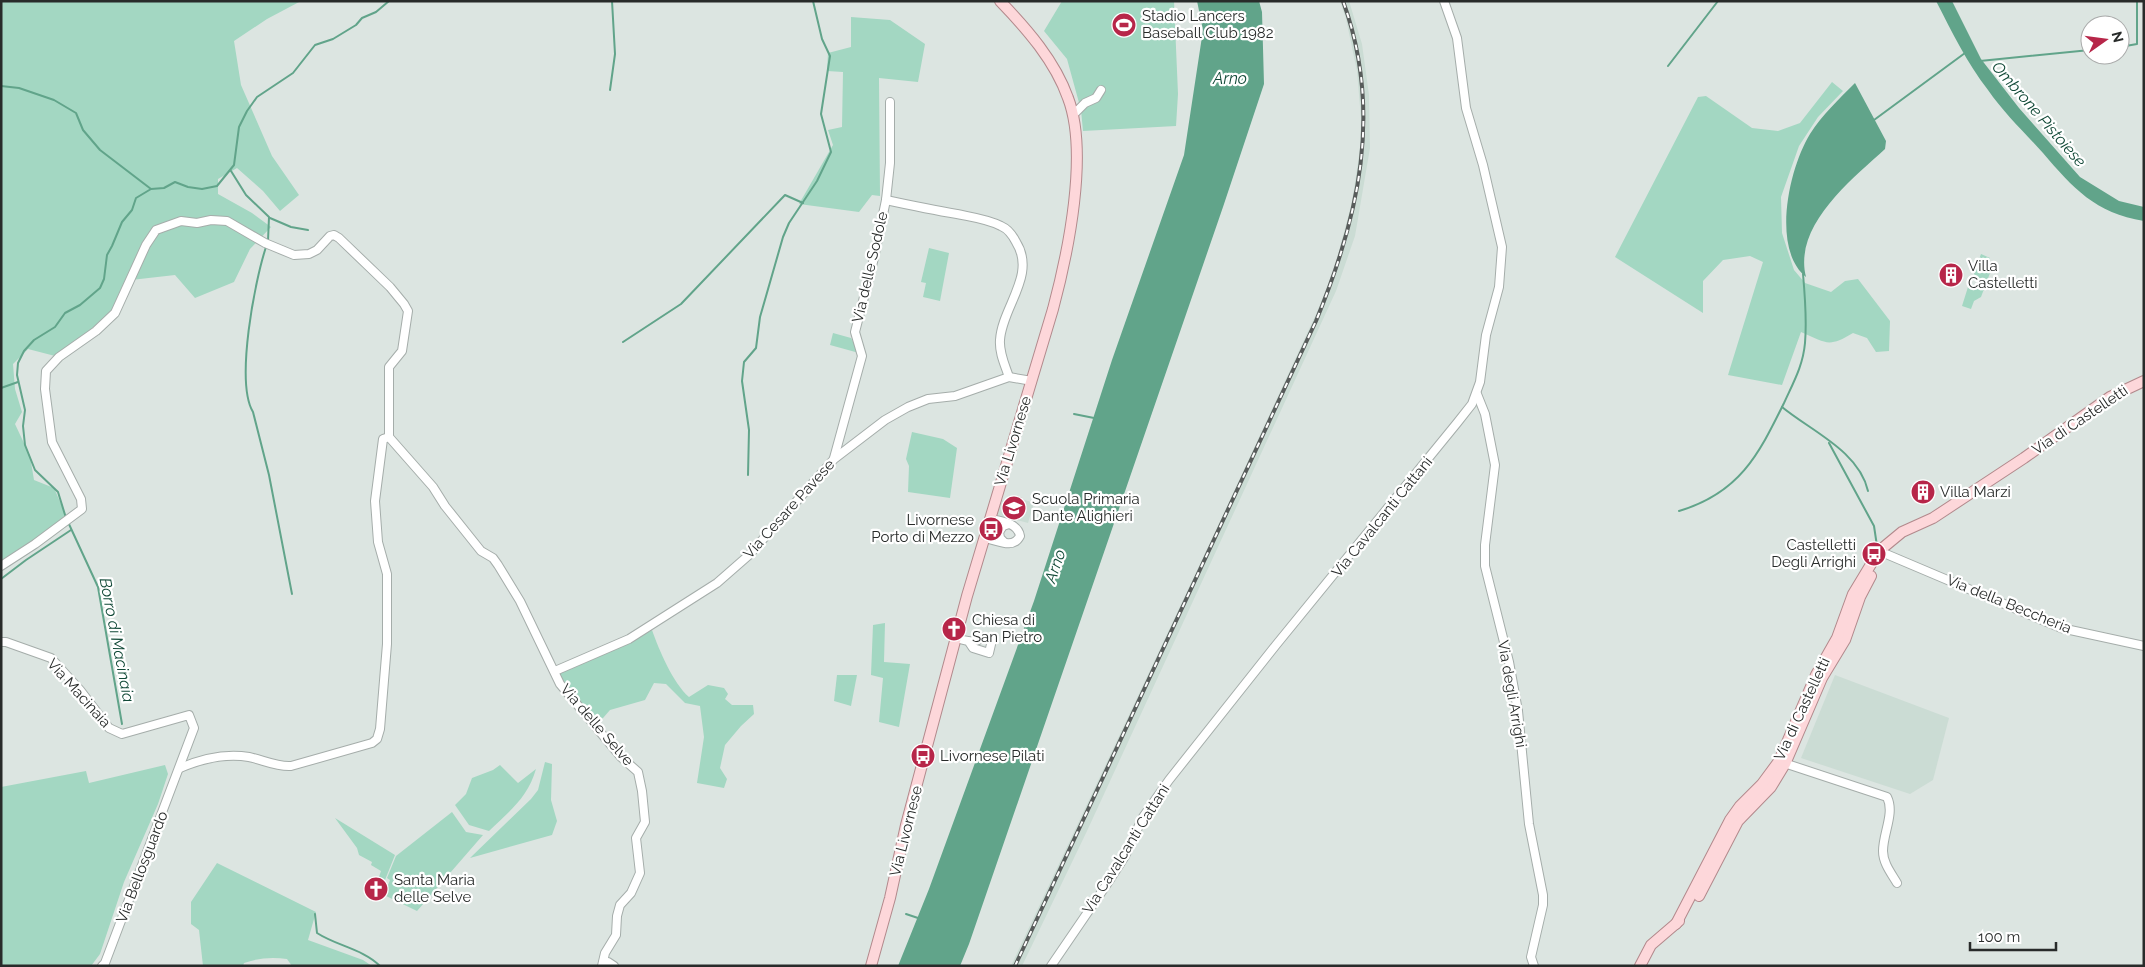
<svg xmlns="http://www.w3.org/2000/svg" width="2145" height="967" font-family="Raleway,sans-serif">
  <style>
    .built { fill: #cbdcd4 }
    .green { fill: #a3d7c2 }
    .water { fill: #61a48a }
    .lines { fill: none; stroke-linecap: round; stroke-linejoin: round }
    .stream { stroke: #61a48a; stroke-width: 2 }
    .minor-casing { stroke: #a5adaa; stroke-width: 10 }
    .major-casing { stroke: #b2898c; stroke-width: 12 }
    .minor { stroke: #fff; stroke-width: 8 }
    .major { stroke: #fdd7da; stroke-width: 10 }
    .rail-casing { stroke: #585c5b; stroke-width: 4 }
    .rail { stroke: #fff; stroke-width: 2; stroke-dasharray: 5.5; stroke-linecap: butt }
    .labels { text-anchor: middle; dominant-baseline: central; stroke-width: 4.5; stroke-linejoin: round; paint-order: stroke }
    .poi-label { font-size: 15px; fill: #282b2a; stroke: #fff; text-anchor: start }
    .street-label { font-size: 15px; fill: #282b2a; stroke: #fff }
    .water-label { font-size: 16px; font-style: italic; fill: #114937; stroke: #fff }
  </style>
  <rect width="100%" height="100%" fill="#dce5e1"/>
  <g class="built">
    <path d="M1340 1H1349L1362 44 1369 95 1370 148 1355 236 1336 291 1087 831 1022 966H1011L1224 513 1317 312 1334 270 1352 202 1360 149 1361 119 1357 71 1346 19Z"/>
    <path d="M1013 496 1034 503 1028 523 995 514 999 499 1011 503Z"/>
    <path d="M1835 675 1949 718 1933 780 1910 794 1801 758Z"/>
  </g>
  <g class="green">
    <path d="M1 1H301L267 19 234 41 241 85 272 156 299 195 280 211 263 191 237 168 218 179V194L252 213 271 227 250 249 234 282 195 298 175 275 131 280 115 313 59 357 28 349 13 364 15 389 22 412 15 424 30 456 34 480 54 488 68 520 1 566Z"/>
    <path d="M1062 1H1174L1178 94 1176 126 1083 131 1081 110 1067 59 1044 31Z"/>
    <path d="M851 17 890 20 925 44 918 82 879 78 880 196 872 195 859 212 799 204 833 145 828 130 842 127 843 72 827 71 828 53 851 47Z"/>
    <path d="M1832 82 1843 91 1818 117 1799 146 1781 197 1782 233 1794 270 1805 283 1831 292 1845 281 1858 279 1890 321 1889 351 1876 352 1867 338 1853 333C1828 348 1827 343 1801 332L1782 385 1728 375 1763 262 1750 256 1723 260 1703 281V313L1615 257 1698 97 1706 96 1752 128 1778 131 1800 123Z"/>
    <path d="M929 248 949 253 940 301 923 297 926 283 921 282Z"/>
    <path d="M1981 254 1990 258 1987 266 1990 273 1987 281 1975 277 1974 273Z"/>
    <path d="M1972 284 1984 289 1981 297 1974 301 1971 309 1962 306 1968 287Z"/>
    <path d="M833 333 851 338 859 353 830 345Z"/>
    <path d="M912 432 943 439 957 448 950 498 908 492 909 466 906 459Z"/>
    <path d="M885 623 884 662 910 664 899 727 879 722 883 678 871 675 873 625Z"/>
    <path d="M652 630C659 650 673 683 689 697L708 685 724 688 728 694 725 699 732 705H753L754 714 741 726 725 745 720 768 727 779 724 788 697 783 704 737 700 706 685 703 666 684 654 683 645 700 610 710 603 718 593 723 570 698 555 671 611 651Z"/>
    <path d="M837 675H857L851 706 834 701Z"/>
    <path d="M545 762 552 764 551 800 557 821 552 835 470 858 531 799 538 790Z"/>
    <path d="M165 765 168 774 158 804 124 882 100 954 91 966H1V787L86 771 89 783Z"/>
    <path d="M500 765 518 783 536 769C528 797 510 811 489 831L469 825 455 805 466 794 472 778 493 770Z"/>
    <path d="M452 812 466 832 483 835 417 911 384 895 390 880 387 878 396 856Z"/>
    <path d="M335 818 395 855 385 880 379 877 381 871 371 865 372 862 359 855 357 848Z"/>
    <path d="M217 863 316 912 308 940 363 960 372 966H292L287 959C272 957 258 958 244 963L243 966H203L199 930 191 924V902Z"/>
  </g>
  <g class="water">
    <path d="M1197 1H1259L1262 12 1264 84 1223 207 969 944 960 966H898L929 889 1034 601 1112 360 1184 155 1203 30Z"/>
    <path d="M1936 1H1952L1981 59 2019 108 2080 177 2119 201 2144 207V221C2095 213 2073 188 2043 153 2024 132 2004 113 1988 90 1967 63 1952 32 1936 1Z"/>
    <path d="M1855 83 1886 141 1885 149C1851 180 1793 226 1806 277 1771 249 1789 168 1810 134 1822 115 1839 99 1855 83Z"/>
  </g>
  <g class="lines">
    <g class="stream">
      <path d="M2120 47 2137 44V1"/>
      <path d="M1980 61 2090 50"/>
      <path d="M1668 66 1718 1"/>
      <path d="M1 86 19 88 54 100 76 113 83 130 100 150 151 189"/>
      <path d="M610 90 615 54 612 1"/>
      <path d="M1874 120 1965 53"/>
      <path d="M231 171 246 195 269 217 268 241"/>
      <path d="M270 218 291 227 308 230"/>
      <path d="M266 247C255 280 235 382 253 412L269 475 292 594"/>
      <path d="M623 342 681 304 785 195 803 203"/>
      <path d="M1 388 18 382"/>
      <path d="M1782 407C1811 431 1859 451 1868 491"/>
      <path d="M1074 414 1094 418"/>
      <path d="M1829 443 1874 526 1877 546"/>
      <path d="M748 475 749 430 742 381 744 362 756 348 760 317 783 237 789 223 817 181 831 152 821 114 830 56 822 39 813 1"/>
      <path d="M1679 511C1739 493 1758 456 1784 403 1793 383 1803 366 1805 343 1807 320 1805 296 1803 274"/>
      <path d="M66 518 58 492 35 470 25 445 23 426 25 410 17 375 18 363 24 351 34 340 55 327 65 313 80 305 100 288 104 279 107 255 112 246 122 222 132 210 136 198 151 189 164 188 175 182 188 187 202 189 217 186 234 165 239 127 247 111 257 97 293 73 315 45 333 39 356 25 362 18 376 12 389 1"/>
      <path d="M68 522 98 587 122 724"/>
      <path d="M1 579 26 560 71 530"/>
      <path d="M315 914 317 933C337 946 363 949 380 966"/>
      <path d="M906 914 918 918"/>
    </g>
    <defs>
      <g id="minor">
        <path d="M1073 115 1085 103 1096 98 1101 90"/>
        <path d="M886 200C909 205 933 210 957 214 971 217 988 219 1001 226 1008 229 1013 236 1016 242 1037 275 1002 307 1000 340 999 353 1005 365 1009 377"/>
        <path d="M1477 394 1485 414 1495 465 1485 545V566L1509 662 1518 711 1529 824 1543 895V905L1531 957 1534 966"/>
        <path d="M834 458 862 356 855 332 874 258 886 200 890 163V102"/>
        <path d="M985 538C997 540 1013 550 1020 536 1018 523 1001 521 990 519"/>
        <path d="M1004 542 1000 538 999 532 1003 526 1009 524"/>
        <path d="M1879 551 2061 628 2144 646"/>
        <path d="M1 566 35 544 82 509 81 499 52 442 45 389 46 371 59 357 96 331 115 313 146 245 156 230 181 221 197 223 211 220 227 221 265 243 294 255 309 254 317 250 330 236 334 235 339 238 390 287 404 304 408 311 402 351 389 367V437L433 487 445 506 481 551 493 558 498 565 520 601 560 684 621 757 638 772 642 791 645 822 636 838 640 873 631 893 620 905 617 916 616 935 605 953 602 966"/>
        <path d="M956 638C966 641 975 644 983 637L992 640 989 653 973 648 969 642"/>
        <path d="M1 642H6L51 658 80 690 109 728 122 734 189 715 194 728 105 963 102 966"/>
        <path d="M555 671 629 639 717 583 749 555 834 459 885 420 908 407 928 399 955 396 1009 377 1032 381"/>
        <path d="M1781 762 1887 797C1895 813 1883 833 1883 851 1883 863 1891 873 1897 883"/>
        <path d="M180 768C201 759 226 753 249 757 263 760 277 767 291 766L372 743 377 739 380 729 387 644V574L378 542 375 501 383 439 389 437"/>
        <path d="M603 963 608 962 614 966"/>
        <path d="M1051 966 1107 884 1125 856 1143 817 1169 780 1276 645 1457 423 1472 404 1480 382 1486 335 1499 287 1502 247 1483 165 1466 108 1457 38 1444 1"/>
      </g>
      <g id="major">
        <path d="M1699 896 1738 821 1771 787 1785 764 1822 678 1845 640 1860 597 1871 576"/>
        <path d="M1676 924 1730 820 1740 806 1762 784 1779 761 1816 675 1837 638 1853 594 1879 551 1902 532 1933 518 2024 458 2110 397 2144 381"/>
        <path d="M871 966 890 898 906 825 967 596 1053 309C1068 253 1089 153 1068 98 1055 61 1027 29 1000 1"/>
        <path d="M1640 966 1651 945 1679 921"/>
      </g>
    </defs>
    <use href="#minor" class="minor-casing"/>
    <use href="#major" class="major-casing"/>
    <use href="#minor" class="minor"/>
    <use href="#major" class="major"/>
    <defs>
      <path id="rail" d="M1015 966 1316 321C1359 217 1383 111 1343 1"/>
    </defs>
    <use href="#rail" class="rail-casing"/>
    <use href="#rail" class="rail"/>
  </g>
  <defs>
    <symbol id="stadium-disc" viewBox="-11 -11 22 22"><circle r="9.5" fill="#b72649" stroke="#fff"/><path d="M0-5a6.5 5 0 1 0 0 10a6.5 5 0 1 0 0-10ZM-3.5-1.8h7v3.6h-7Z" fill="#fff"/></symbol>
    <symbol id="building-disc" viewBox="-11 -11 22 22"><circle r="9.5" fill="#b72649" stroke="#fff"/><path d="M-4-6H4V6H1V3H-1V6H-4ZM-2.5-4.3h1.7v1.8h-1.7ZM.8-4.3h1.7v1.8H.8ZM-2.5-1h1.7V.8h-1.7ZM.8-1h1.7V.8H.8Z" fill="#fff"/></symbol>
    <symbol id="school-disc" viewBox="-11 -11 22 22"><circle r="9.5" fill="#b72649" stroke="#fff"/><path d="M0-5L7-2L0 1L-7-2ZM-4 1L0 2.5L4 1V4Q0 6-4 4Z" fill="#fff"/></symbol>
    <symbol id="bus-disc" viewBox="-11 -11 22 22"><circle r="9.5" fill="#b72649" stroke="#fff"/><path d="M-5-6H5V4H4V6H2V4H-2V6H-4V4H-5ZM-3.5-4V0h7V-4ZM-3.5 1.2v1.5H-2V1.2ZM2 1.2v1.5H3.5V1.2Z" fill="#fff"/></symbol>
    <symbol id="church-disc" viewBox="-11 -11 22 22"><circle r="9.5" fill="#b72649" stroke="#fff"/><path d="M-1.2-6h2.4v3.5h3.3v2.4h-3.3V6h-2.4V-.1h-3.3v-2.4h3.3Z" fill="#fff"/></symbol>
  </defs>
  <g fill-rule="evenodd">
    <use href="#stadium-disc" x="1110" y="11" width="28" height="28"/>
    <use href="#building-disc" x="1937" y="261" width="28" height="28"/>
    <use href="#building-disc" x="1909" y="478" width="28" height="28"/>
    <use href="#school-disc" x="1000" y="494" width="28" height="28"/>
    <use href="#bus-disc" x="977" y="515" width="28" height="28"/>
    <use href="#bus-disc" x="1860" y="540" width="28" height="28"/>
    <use href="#church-disc" x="940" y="615" width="28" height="28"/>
    <use href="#bus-disc" x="909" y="742" width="28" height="28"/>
    <use href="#church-disc" x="362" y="875" width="28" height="28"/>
  </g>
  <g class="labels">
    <g class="poi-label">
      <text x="1142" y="16">Stadio Lancers<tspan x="1142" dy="17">Baseball Club 1982</tspan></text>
      <text x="1968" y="266">Villa<tspan x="1968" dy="17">Castelletti</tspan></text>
      <text x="1940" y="492">Villa Marzi</text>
      <text x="1032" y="499">Scuola Primaria<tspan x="1032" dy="17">Dante Alighieri</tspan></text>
      <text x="974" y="520" text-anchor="end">Livornese<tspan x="974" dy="17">Porto di Mezzo</tspan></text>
      <text x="1856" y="545" text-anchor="end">Castelletti<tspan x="1856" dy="17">Degli Arrighi</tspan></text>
      <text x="972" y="620">Chiesa di<tspan x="972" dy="17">San Pietro</tspan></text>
      <text x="940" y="756">Livornese Pilati</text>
      <text x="394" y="880">Santa Maria<tspan x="394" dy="17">delle Selve</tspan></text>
    </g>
    <g class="street-label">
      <text transform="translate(870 267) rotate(-77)">Via delle Sodole</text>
      <text transform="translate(2080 420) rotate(-34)">Via di Castelletti</text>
      <text transform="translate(1013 441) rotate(-73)">Via Livornese</text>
      <text transform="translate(789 509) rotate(-48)">Via Cesare Pavese</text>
      <text transform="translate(1382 517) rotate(-51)">Via Cavalcanti Cattani</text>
      <text transform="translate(2009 604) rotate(22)">Via della Beccheria</text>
      <text transform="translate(79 693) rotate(48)">Via Macinaia</text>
      <text transform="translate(1512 694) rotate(80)">Via degli Arrighi</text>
      <text transform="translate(1802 709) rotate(-65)">Via di Castelletti</text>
      <text transform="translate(597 725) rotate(49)">Via delle Selve</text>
      <text transform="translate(906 831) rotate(-76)">Via Livornese</text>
      <text transform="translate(1126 849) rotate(-58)">Via Cavalcanti Cattani</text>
      <text transform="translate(142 867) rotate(-69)">Via Bellosguardo</text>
    </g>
    <g class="water-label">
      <text x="1230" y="78">Arno</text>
      <text transform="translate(2039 114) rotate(49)">Ombrone Pistoiese</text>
      <text transform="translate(1055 566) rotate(-71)">Arno</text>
      <text transform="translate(117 640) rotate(79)">Borro di Macinaia</text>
    </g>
  </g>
  <rect width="2145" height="967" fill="none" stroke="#282b2a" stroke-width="5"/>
  <g transform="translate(2105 40) rotate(76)"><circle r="24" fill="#ffffff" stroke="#a9aaaa"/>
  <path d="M0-4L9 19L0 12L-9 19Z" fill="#b72649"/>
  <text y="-8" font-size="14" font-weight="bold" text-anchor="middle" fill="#282b2a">N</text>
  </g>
  <path d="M1970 942v8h86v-8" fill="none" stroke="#282b2a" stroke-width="2.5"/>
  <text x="1978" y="942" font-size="15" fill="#282b2a" stroke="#ffffff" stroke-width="4" paint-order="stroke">100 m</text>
</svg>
